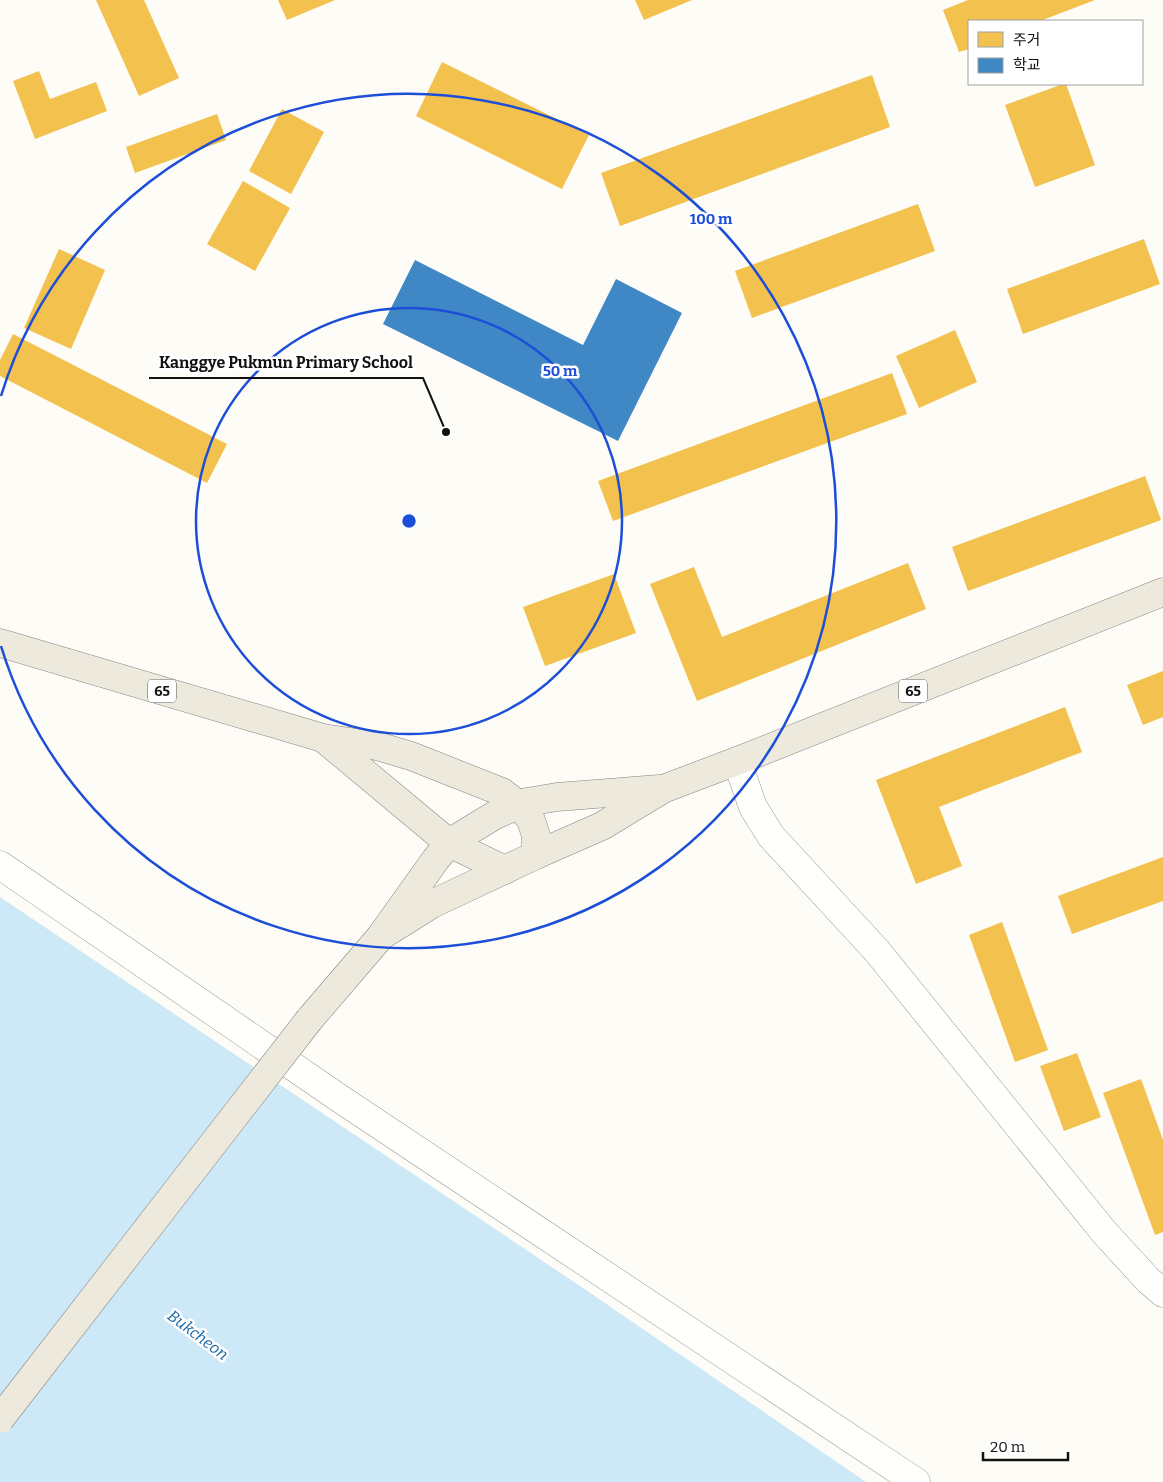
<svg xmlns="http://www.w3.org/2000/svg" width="1163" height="1482" font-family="Bitter,'Noto Sans KR',serif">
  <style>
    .water { fill: #cde8f7 }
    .homes { fill: #f2c14e }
    .schools { fill: #3f88c5 }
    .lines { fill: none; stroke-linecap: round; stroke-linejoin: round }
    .minor-casing { stroke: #979795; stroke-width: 29 }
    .major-casing { stroke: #858482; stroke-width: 29 }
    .minor { stroke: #fffffe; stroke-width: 28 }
    .major { stroke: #ede9dc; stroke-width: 28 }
    .major-bridge-casing { stroke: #858482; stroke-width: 29; stroke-linecap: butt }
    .major-bridge { stroke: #ede9dc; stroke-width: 28 }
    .ring { fill: none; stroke: #1d4ed8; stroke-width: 2.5 }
    .labels { text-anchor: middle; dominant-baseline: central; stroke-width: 5; stroke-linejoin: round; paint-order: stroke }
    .shield { fill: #fff; stroke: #585858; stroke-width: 1 }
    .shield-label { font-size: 14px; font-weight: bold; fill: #111 }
    .water-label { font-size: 16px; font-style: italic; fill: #1768a6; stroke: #fff }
    .centre { fill: #1d4ed8; stroke: #fff; stroke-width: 2.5 }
    .ring-label { font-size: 15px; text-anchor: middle; font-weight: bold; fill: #1d4ed8; stroke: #fff; stroke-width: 5; stroke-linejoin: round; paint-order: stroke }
    .leader { fill: none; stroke: #111; stroke-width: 2 }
    .callout-dot { fill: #111; stroke: #fff; stroke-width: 2 }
    .callout-label { font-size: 16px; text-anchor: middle; font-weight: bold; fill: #111; stroke: #fff; stroke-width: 5; stroke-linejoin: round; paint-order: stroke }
  </style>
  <rect width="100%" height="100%" fill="#fdfcf7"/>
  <path class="water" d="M0 897 580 1286 866 1482H0Z"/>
  <g class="homes">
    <path d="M96 0H144L179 78 139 96Z"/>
    <path d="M278 0H335L287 20Z"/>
    <path d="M635 0H692L644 20Z"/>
    <path d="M968 0H1095L1040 21H969V49L959 52 943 10Z"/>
    <path d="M442 62 589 135 562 189 416 116Z"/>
    <path d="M39 71 50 99 96 82 107 111 35 139 13 81Z"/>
    <path d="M872 75 890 127 620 226 601 173Z"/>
    <path d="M1063 84H1066L1095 165 1035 187 1005 105Z"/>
    <path d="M282 109 324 132 291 194 249 171Z"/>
    <path d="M217 114 226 140 135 173 126 147Z"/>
    <path d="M243 181 290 208 255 271 207 244Z"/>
    <path d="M918 204 935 251 752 318 735 271Z"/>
    <path d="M1144 239 1160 284 1023 334 1007 289Z"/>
    <path d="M59 249 105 270 71 349 24 328Z"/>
    <path d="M955 330 977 382 919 408 896 356Z"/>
    <path d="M13 334 227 444 207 483 0 376V360Z"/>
    <path d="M892 373 907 414 613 521 598 481Z"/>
    <path d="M1145 476 1161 520 968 591 952 547Z"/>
    <path d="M908 563 926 609 697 701 650 584 694 567 722 637Z"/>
    <path d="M614 574 636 633 545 666 523 607Z"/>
    <path d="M1163 671V717L1143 725 1127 685Z"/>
    <path d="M1065 707 1082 752 939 807 962 866 916 884 876 780Z"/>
    <path d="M1163 857V901L1072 934 1058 896Z"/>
    <path d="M1002 922 1048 1050 1015 1062 969 935Z"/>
    <path d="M1077 1053 1101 1117 1064 1131 1040 1066Z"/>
    <path d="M1141 1079 1163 1140V1232L1155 1235 1103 1093Z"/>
  </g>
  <path class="schools" d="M415 260 583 345 616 279 682 313 618 441 383 324Z"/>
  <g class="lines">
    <defs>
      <g id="minor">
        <path d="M737 761 753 807 771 836 877 951 1104 1232 1148 1280 1163 1293"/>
        <path d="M0 865 339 1098 916 1482"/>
      </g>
      <g id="major">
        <path d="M0 643 323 738 377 746 411 756 502 792 519 805 531 820 536 836V855"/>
        <path d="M323 738 449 843 505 870"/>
        <path d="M381 936 432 904 536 855 602 826 663 789 737 761 1163 592"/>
        <path d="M309 1020 381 936 436 859 449 843 495 815 527 802 557 797 659 789"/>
      </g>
    </defs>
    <use href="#minor" class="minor-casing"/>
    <use href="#major" class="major-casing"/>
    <use href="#minor" class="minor"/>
    <use href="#major" class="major"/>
    <defs>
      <path id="major-bridge" d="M0 1419 309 1020"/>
    </defs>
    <use href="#major-bridge" class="major-bridge-casing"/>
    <use href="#major-bridge" class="major-bridge"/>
  </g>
  <g class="ring">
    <circle cx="409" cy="521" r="213"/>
    <path d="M1 396A427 427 0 1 1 1 646"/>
  </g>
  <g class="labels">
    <g class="shield">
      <rect x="148" y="679.5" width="28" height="23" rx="4"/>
      <rect x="899" y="679.5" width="28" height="23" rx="4"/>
    </g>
    <g class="shield-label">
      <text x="162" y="691">65</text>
      <text x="913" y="691">65</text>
    </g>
    <g class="water-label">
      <text transform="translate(198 1335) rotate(37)">Bukcheon</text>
    </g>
  </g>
  <circle cx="409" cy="521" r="8" class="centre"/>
  <g class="ring-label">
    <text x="711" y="224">100 m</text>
    <text x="560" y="376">50 m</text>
  </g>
  <path class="leader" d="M446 432L423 378H149"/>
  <circle class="callout-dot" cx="446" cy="432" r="5"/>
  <g class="callout-label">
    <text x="286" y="368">Kanggye Pukmun Primary School</text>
  </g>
  <rect x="968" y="20" width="175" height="65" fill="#ffffff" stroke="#a0a0a0"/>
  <rect x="978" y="32" width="25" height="15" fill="#f2c14e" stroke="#a0a0a0"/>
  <text x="1013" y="45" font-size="15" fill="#111111">주거</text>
  <rect x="978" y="58" width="25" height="15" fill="#3f88c5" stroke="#a0a0a0"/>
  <text x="1013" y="70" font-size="15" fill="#111111">학교</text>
  <path d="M983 1452v8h85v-8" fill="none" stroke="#111111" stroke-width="2.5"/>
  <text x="990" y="1452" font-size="15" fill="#111111" stroke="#ffffff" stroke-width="4" paint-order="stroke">20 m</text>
</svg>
